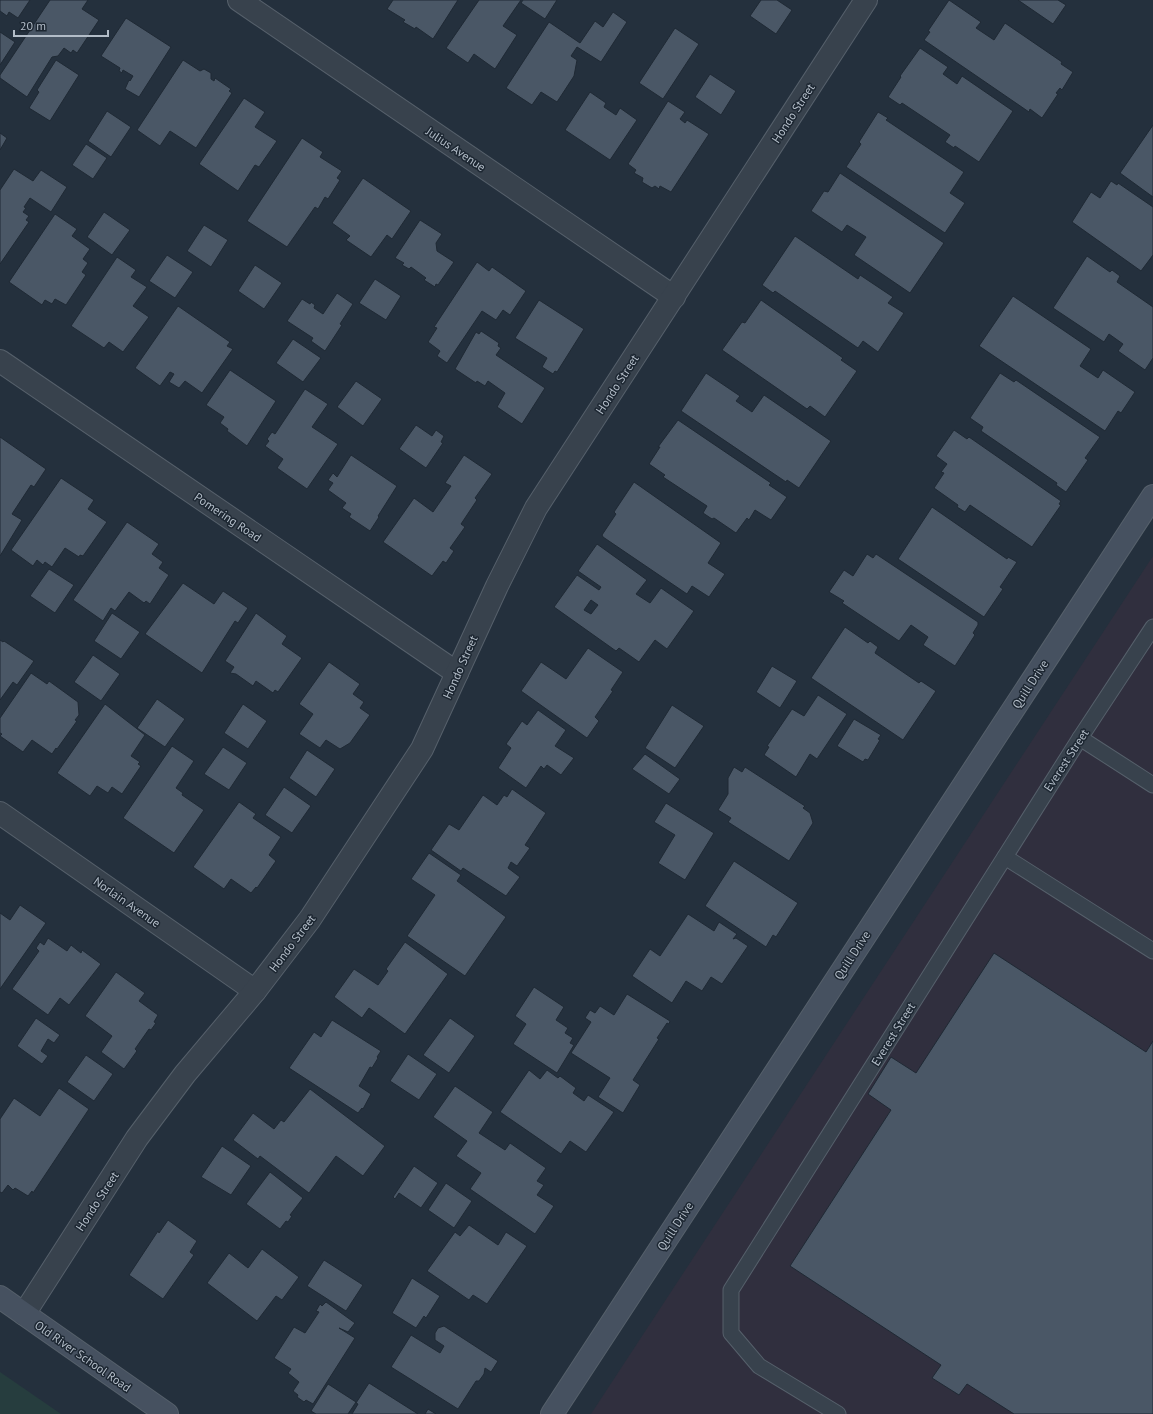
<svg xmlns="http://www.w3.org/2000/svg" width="1153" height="1414" font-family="'PT Sans',sans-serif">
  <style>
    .medical { fill: #302f3e }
    .green { fill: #263d3e }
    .building { fill: #4a5766; stroke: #1f2934; fill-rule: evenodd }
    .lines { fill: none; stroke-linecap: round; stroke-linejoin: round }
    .lane-casing { stroke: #56606b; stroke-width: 17 }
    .street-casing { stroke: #56606b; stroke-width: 24 }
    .secondary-casing { stroke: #56606b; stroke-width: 24 }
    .lane { stroke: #38424d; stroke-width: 15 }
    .street { stroke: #38424d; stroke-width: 22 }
    .secondary { stroke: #465160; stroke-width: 22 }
    .labels { text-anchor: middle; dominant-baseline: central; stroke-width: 3; stroke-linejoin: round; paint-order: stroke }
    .street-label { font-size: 12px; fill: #b3bdc8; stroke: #1d2732 }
  </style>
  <rect width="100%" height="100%" fill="#24303d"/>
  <path class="medical" d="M1153 556V1414H591Z"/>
  <path class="green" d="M0 1372 61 1414H0Z"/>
  <g class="building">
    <path d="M0 0H30L18 18 9 12 7 16 0 11Z"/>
    <path d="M50 0H88L82 9 99 20 77 53 73 50 71 53 64 48 58 56 52 57 27 97 0 78V75Z"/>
    <path d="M393 0H458L433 39 416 27 415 29 403 22 405 20 387 9Z"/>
    <path d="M479 0H521L503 26 517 35 495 69 474 54 468 63 446 48Z"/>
    <path d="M523 0H557L545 19 521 3Z"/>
    <path d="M761 0H777L792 10 776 34 750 16Z"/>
    <path d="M949 0 981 22 976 28 994 40 1005 23 1062 62 1061 64 1073 72 1062 90 1060 88 1056 93 1058 94 1042 118 1030 109 1029 112 924 40 930 32 928 31Z"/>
    <path d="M1018 0H1058L1066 5 1053 24Z"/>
    <path d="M613 12 627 22 601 62 577 47 571 56 577 60 574 76 557 102 541 92 532 105 506 88 549 22 580 43 595 21 603 27Z"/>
    <path d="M126 18 171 47 139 97 125 89 129 80 130 81 133 76 123 70 122 73 119 71 120 68 101 56Z"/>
    <path d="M675 28 699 44 663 99 639 83Z"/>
    <path d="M0 32 15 42 0 65Z"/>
    <path d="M920 48 948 67 943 74 957 84 962 76 1013 111 979 162 955 146 954 148 945 142 950 135 902 103 900 105 888 97 901 77 900 76Z"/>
    <path d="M56 60 79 75 50 121 29 108 39 92 37 90Z"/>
    <path d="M183 60 200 71 204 69 211 73V79L214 81 215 78 231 89 229 91 232 93 196 148 170 131 160 146 137 130Z"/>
    <path d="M710 74 736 91 721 115 695 97Z"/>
    <path d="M590 92 606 103 604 107 616 115 620 108 637 120 610 160 565 130Z"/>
    <path d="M244 98 265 112 255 127 277 141 259 167 255 165 238 191 199 164Z"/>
    <path d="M668 101 685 112 680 119 685 123 687 120 709 134 671 192 660 186 659 189 655 186 652 188 642 182 643 178 634 173 636 170 628 164Z"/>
    <path d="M107 111 131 127 111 157 88 141Z"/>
    <path d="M878 112 888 118 886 120 964 172 950 193 965 203 945 233 846 167 861 144 859 142Z"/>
    <path d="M1153 125V197L1120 173Z"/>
    <path d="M0 133 7 138 0 150Z"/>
    <path d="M302 138 323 152 320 157 342 171 337 178 340 180 328 199 325 197 318 209 315 207 287 247 247 221Z"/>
    <path d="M86 144 107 158 93 179 72 165Z"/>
    <path d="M14 169 33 181 41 170 67 187 51 212 30 198 24 207 26 208 23 212 29 216 26 220 29 222 0 264V190Z"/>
    <path d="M840 173 944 243 910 293 854 255 866 237 847 225 842 232 811 211 824 191 828 192Z"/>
    <path d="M363 178 411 211 392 239 387 235 371 257 346 240 350 236 332 223Z"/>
    <path d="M1111 181 1117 185 1118 183 1153 207V255L1141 271 1072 222 1091 192 1100 198Z"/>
    <path d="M104 212 130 230 112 255 87 237Z"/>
    <path d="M55 214 77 229 72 236 90 249 83 259 88 263 82 272 86 275 66 305 55 299 52 304 45 300 42 305 9 282Z"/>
    <path d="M420 220 442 234 436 243 437 251 454 262 438 285 436 284 435 287 424 280 426 278 411 267 409 269 402 265 404 263 395 258Z"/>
    <path d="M204 225 228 240 211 267 187 251Z"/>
    <path d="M795 236 858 279 860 275 893 297 888 303 904 313 878 352 863 341 858 348 775 291 773 293 762 285Z"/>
    <path d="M167 255 193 272 175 298 149 281Z"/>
    <path d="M1087 256 1110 272 1112 270 1120 276 1117 282 1153 307V358L1145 370 1118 351 1123 344 1109 334 1104 342 1053 308Z"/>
    <path d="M117 257 136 270 131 277 147 287 133 306 149 317 123 352 109 342 104 348 71 326Z"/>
    <path d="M477 262 489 271 492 267 526 291 510 315 503 310 496 320 482 311 447 363 437 356 440 351 428 342 437 328 434 327Z"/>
    <path d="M255 265 282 283 264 309 238 291Z"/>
    <path d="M375 279 401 296 386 320 359 303Z"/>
    <path d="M337 293 353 304 340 324 342 325 325 351 311 341 313 338 287 321 302 299 310 304 311 302 315 305 314 308 323 314Z"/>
    <path d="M1013 296 1091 349 1080 366 1098 378 1103 370 1135 392 1121 413 1118 411 1105 431 979 346Z"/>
    <path d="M539 300 584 329 557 372 555 371 553 374 542 367 547 358 515 338Z"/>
    <path d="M761 300 843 358 841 360 857 371 825 417 810 406 807 409 722 350 742 322 745 323Z"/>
    <path d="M178 306 230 342 227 346 233 349 202 393 185 381 179 388 169 382 174 374 170 372 160 386 135 368Z"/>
    <path d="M481 331 499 343 498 346 501 348 496 355 545 388 522 424 497 407 505 393 488 381 485 386 477 381 476 383 455 369 476 332 479 334Z"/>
    <path d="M293 339 321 358 303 382 276 363Z"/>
    <path d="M230 370 276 401 247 446 227 431 228 429 220 423 224 417 206 405Z"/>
    <path d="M706 373 740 396 736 401 752 412 764 395 831 441 799 488 787 480 786 482 681 411Z"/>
    <path d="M1000 373 1014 382 1016 380 1100 437 1085 458 1088 460 1066 492 1056 485 1057 483 981 431 983 427 970 418Z"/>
    <path d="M356 381 382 399 363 426 337 407Z"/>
    <path d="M305 389 328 404 312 427 338 444 307 489 277 468 283 459 265 446 269 441 267 439 272 432 275 434Z"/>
    <path d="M678 420 771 483 769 485 787 497 771 520 755 510 749 520 747 518 736 533 714 518 712 519 703 513 707 506 663 477 665 475 649 464 660 447H658Z"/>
    <path d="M416 425 432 436 436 430 444 436 441 442 443 443 426 468 399 449Z"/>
    <path d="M954 430 967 439 969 437 1061 501 1059 504 1061 505 1032 547 970 505 965 512 957 507 958 505 934 488 944 473 941 472 947 464 936 456Z"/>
    <path d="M0 437 46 469 34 487 31 485 12 514 22 520 0 556Z"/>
    <path d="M351 455 397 486 378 516 379 517 370 531 349 517 351 514 342 508 346 503 328 490 333 483 328 480 333 473 337 477Z"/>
    <path d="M464 455 492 474 475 498 477 500 461 524 465 527 450 548 454 551 446 563 443 561 432 576 383 542 414 498 433 512 451 486 445 483Z"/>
    <path d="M61 478 94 500 88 509 107 522 83 556 80 555 79 557 65 548 52 567 45 562 43 565 37 560 33 566 11 550Z"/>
    <path d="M634 482 721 543 708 563 725 574 709 597 692 586 687 594 603 537 602 535 616 514 614 512Z"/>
    <path d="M932 507 1007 559 1008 557 1017 562 1000 587 1003 589 984 617 898 559Z"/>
    <path d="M127 522 159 544 152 554 163 562 159 568 169 575 150 604 146 601 144 603 129 592 115 611 111 608 103 621 73 600Z"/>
    <path d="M597 544 647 580 636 594 650 603 661 588 694 611 667 649 655 640 639 662 619 648 616 651 554 607 577 575 599 590 601 587 578 571ZM591 600 598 605 591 614 584 610Z"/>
    <path d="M867 554 873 558 876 554 978 622V625L973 633 975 635 955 666 923 645 928 637 911 625 899 641 842 603 844 601 829 592 844 570 853 576Z"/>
    <path d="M49 569 74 585 55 613 30 596Z"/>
    <path d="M183 583 214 604 223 591 248 608 238 623 235 621 202 673 145 634Z"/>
    <path d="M112 613 140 632 121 659 94 641Z"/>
    <path d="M256 613 287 636 282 644 302 658 278 692 275 690 273 693 256 681 253 686 236 674 230 673 234 667 225 661Z"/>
    <path d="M845 627 868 643 870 641 878 647 875 653 919 683 921 681 936 691 903 740 811 678Z"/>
    <path d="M0 640 3 642 4 641 34 661 17 685 13 682 0 700Z"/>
    <path d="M588 648 623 672 611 690 613 691 595 717 599 721 587 738 521 691 541 662 566 679Z"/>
    <path d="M93 655 120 674 101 701 74 682Z"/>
    <path d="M329 662 360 684 353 694 364 702 360 708 370 715 350 743 340 749 326 740 320 748 299 734 313 714 299 704Z"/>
    <path d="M772 666 797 681 780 708 756 692Z"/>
    <path d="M31 673 47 684 49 681 78 702 79 715 75 720 77 721 57 749 56 748 52 754 32 740 23 752 0 736 2 734 0 733V718Z"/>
    <path d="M818 695 847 714 817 759 810 754 796 777 764 755 769 747 767 746 792 709 804 716Z"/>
    <path d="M157 699 185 719 165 747 137 728Z"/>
    <path d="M105 704 145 735 131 756 140 762 138 764 141 766 122 794 112 787 108 793 97 786 90 796 57 773Z"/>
    <path d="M243 704 267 721 248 749 224 733Z"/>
    <path d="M672 705 704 726 675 768 645 748Z"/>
    <path d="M538 710 566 730 555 746 574 758 561 775 547 765 544 769 541 766 526 788 498 768 511 748 506 744 522 721 527 725Z"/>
    <path d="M854 719 881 735 878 739 880 740 868 760 865 759 863 762 837 746Z"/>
    <path d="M172 746 194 761 176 788 183 793 182 795 204 810 174 853 123 818Z"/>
    <path d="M223 747 247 763 229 790 204 774Z"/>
    <path d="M307 750 335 769 316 797 289 778Z"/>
    <path d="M645 754 680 779 669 794 632 769Z"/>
    <path d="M734 767 742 772 745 767 805 806 803 808 810 813 813 823 789 861 728 822 731 818 718 810 728 794V778Z"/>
    <path d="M284 787 311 806 292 833 265 815Z"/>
    <path d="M512 789 546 813 525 845 530 848 517 866 511 862 508 868 520 877 506 896 463 868 461 871 431 850 449 824 459 830 483 795 497 805 504 795 507 797Z"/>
    <path d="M239 802 256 814 253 818 281 837 269 855 276 861 257 888 256 887 251 893 231 879 224 889 193 867Z"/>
    <path d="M666 803 714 833 685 880 658 863 675 835 654 822Z"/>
    <path d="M429 853 461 875 457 881 506 917 465 976 407 936 435 895 411 879Z"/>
    <path d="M734 861 798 903 776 937 773 935 766 947 705 906Z"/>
    <path d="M20 905 46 923 0 989V913L10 920Z"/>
    <path d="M688 914 714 931 719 922 737 934 733 939 736 938 748 946 722 984 711 977 702 991 686 981 672 1003 632 976 650 949 660 956Z"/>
    <path d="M48 938 67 951 71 945 81 953 82 950 101 964 69 1005 60 998 48 1015 12 989 39 951 36 948 40 942 44 945Z"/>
    <path d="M405 942 448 974 405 1034 369 1008 362 1018 334 997 354 969 378 985 388 971 386 969Z"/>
    <path d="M994 953 1146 1052 1153 1041V1414H1014L967 1384 959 1395 932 1378 941 1365 790 1266 891 1110 868 1094 891 1057 916 1073Z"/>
    <path d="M116 972 145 993 139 1001 158 1015 154 1022 156 1023 151 1030 149 1029 135 1049 137 1051 124 1069 101 1052 112 1036 85 1016Z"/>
    <path d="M534 987 564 1007 556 1020 568 1028 565 1033 573 1038 570 1043 574 1045 557 1073 513 1044 526 1024 515 1016Z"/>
    <path d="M627 994 670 1021 669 1024 667 1023 657 1038 659 1039 633 1080 640 1085 623 1113 598 1097 610 1078 571 1053 591 1022 585 1018 590 1010 595 1013 600 1006 614 1015Z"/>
    <path d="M36 1018 60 1035 54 1043 48 1039 41 1051 48 1056 42 1064 17 1046Z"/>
    <path d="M450 1018 475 1036 449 1073 423 1055Z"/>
    <path d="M332 1020 381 1051 377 1057 378 1058 372 1068 370 1067 359 1086 371 1094 363 1109 362 1108 358 1113 289 1068 314 1032 321 1037Z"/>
    <path d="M408 1054 437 1074 419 1100 390 1081Z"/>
    <path d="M86 1055 113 1074 94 1101 67 1082Z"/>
    <path d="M529 1070 540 1079 547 1070 558 1078 560 1076 576 1088 573 1093 584 1101 588 1095 614 1112 586 1152 570 1141 561 1154 500 1112Z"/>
    <path d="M455 1086 493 1112 479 1133 505 1150 510 1143 546 1168 537 1181 544 1185 537 1195 554 1206 535 1234 470 1189 481 1173 456 1156 467 1141 433 1117Z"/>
    <path d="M59 1088 89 1109 33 1193 32 1191 28 1196 15 1188 13 1190 8 1185 2 1193 0 1192V1119L14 1098 40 1116Z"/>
    <path d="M310 1089 385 1146 363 1176 336 1156 309 1193 260 1156 258 1159 233 1140 253 1113 274 1129 281 1120 284 1122Z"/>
    <path d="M222 1146 251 1166 231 1195 201 1177Z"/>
    <path d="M414 1166 438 1183 421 1208 399 1193 395 1199 393 1197Z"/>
    <path d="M270 1172 303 1198 290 1215 292 1216 288 1222 286 1221 280 1229 246 1204Z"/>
    <path d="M446 1183 472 1201 454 1228 428 1210Z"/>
    <path d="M168 1220 197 1241 190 1252 194 1255 163 1299 129 1275 158 1231 159 1233Z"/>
    <path d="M469 1225 498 1245 506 1232 527 1246 487 1304 473 1295 469 1300 427 1271 455 1232 460 1236Z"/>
    <path d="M262 1249 299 1277 282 1300 276 1296 257 1321 207 1283 229 1253 248 1268Z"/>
    <path d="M324 1260 363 1285 346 1311 307 1286Z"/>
    <path d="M412 1278 440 1296 426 1318 424 1316 416 1328 392 1313Z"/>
    <path d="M326 1302 355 1323 348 1332 339 1328 355 1338 313 1404 306 1400 304 1402 297 1397 298 1395 293 1391 299 1382 288 1373 291 1369 274 1358 294 1327 305 1333 319 1312 316 1311 320 1304 322 1306Z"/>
    <path d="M444 1326 498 1361 491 1372 485 1368 484 1374 479 1381H476L458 1409 391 1367 411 1335 440 1353 444 1346 435 1340V1333L438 1328Z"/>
    <path d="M369 1383 418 1414H352L358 1404 356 1403Z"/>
    <path d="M328 1384 356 1402 348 1414H316L311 1411Z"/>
    <path d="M428 1409 436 1414H425Z"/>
  </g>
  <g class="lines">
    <defs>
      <g id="lane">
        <path d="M1080 738 1153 785"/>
        <path d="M1005 857 1153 951"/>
        <path d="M838 1414 759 1366 731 1333V1290L1080 738 1153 627"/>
      </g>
      <g id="street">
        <path d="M239 0 674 297"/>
        <path d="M0 361 457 673"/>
        <path d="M0 813 255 991"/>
        <path d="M24 1314 137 1138 185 1074 255 991 310 919 422 749 497 586 536 508 866 0"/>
      </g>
      <g id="secondary">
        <path d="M0 1297 167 1414"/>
        <path d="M552 1414 1153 496"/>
      </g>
    </defs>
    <use href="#lane" class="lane-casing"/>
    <use href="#street" class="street-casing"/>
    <use href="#secondary" class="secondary-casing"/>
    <use href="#lane" class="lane"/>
    <use href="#street" class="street"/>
    <use href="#secondary" class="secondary"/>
  </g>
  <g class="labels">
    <g class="street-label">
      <text transform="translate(793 113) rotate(-57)">Hondo Street</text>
      <text transform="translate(456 149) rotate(34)">Julius Avenue</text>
      <text transform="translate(617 384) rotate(-57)">Hondo Street</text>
      <text transform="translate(228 517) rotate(34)">Pomering Road</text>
      <text transform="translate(460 667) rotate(-66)">Hondo Street</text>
      <text transform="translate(1030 684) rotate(-57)">Quill Drive</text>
      <text transform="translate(1066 760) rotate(-57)">Everest Street</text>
      <text transform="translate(127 902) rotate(35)">Norlain Avenue</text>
      <text transform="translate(292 943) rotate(-53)">Hondo Street</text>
      <text transform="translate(852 955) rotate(-57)">Quill Drive</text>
      <text transform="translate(893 1034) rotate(-58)">Everest Street</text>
      <text transform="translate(97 1201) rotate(-57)">Hondo Street</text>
      <text transform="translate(675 1226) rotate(-57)">Quill Drive</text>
      <text transform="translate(83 1356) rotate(35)">Old River School Road</text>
    </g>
  </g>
  <path d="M14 30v6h94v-6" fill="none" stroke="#b3bdc8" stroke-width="2"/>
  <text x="20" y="30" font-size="12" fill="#b3bdc8" stroke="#1d2732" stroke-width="3" paint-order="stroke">20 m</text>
</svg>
